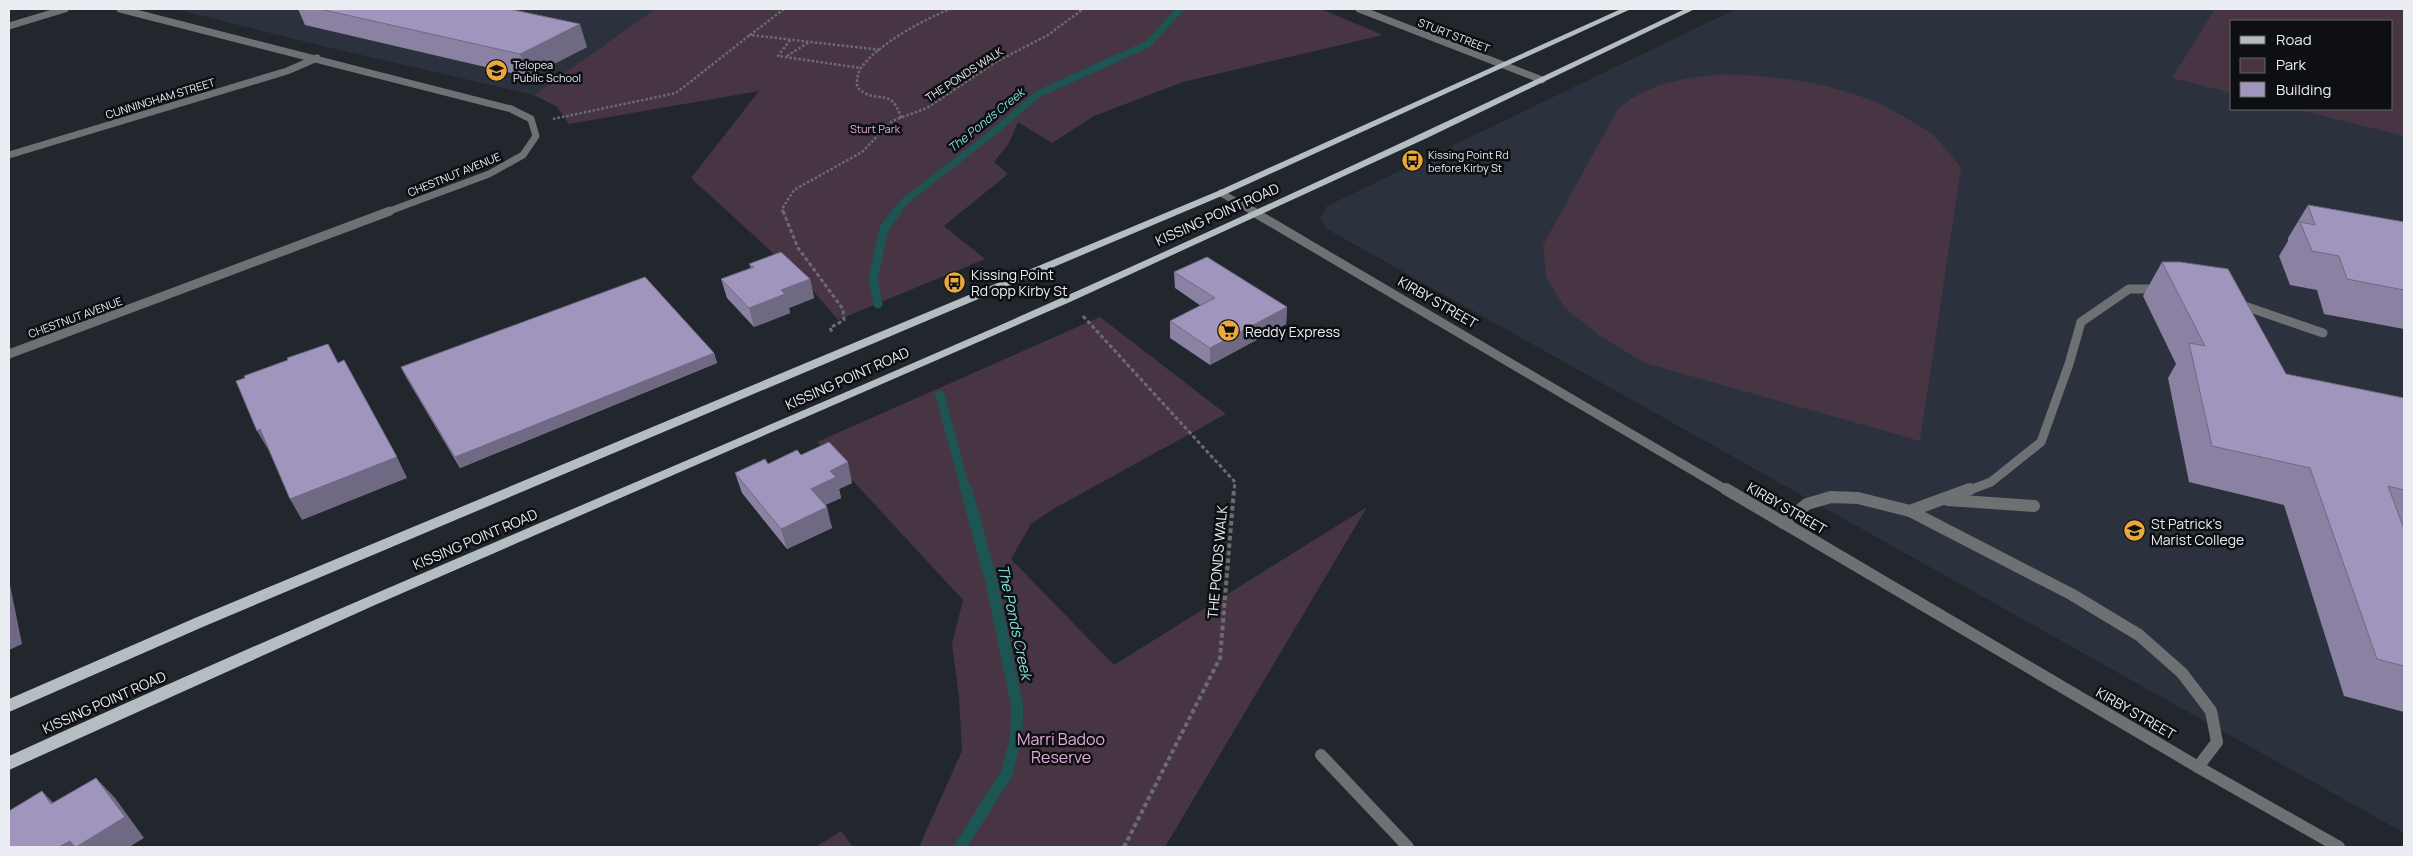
<svg xmlns="http://www.w3.org/2000/svg" width="2413" height="856" font-family="Manrope,sans-serif">
  <style>
    .built { fill: #2b323d; fill-rule: evenodd }
    .green { fill: #473544 }
    .lines { fill: none; stroke-linecap: round; stroke-linejoin: round }
    .stream-far2 { stroke: #1d5553; stroke-width: 7 }
    .stream-far1 { stroke: #1d5553; stroke-width: 9 }
    .stream { stroke: #1d5553; stroke-width: 12 }
    .path-far2 { stroke: #696d73; stroke-width: 2.5; stroke-dasharray: 2.5 2; stroke-linecap: butt }
    .path-far1 { stroke: #696d73; stroke-width: 3; stroke-dasharray: 4 2.5; stroke-linecap: butt }
    .path { stroke: #696d73; stroke-width: 4; stroke-dasharray: 4.5 3; stroke-linecap: butt }
    .service-far1 { stroke: #6d7173; stroke-width: 9 }
    .service { stroke: #6d7173; stroke-width: 12 }
    .minor-far2 { stroke: #6d7173; stroke-width: 7 }
    .minor-far1 { stroke: #6d7173; stroke-width: 9 }
    .minor { stroke: #6d7173; stroke-width: 12 }
    .tertiary { stroke: #6d7173; stroke-width: 7 }
    .primary { fill: #b4bdc1; fill-rule: evenodd }
    .wall { fill: #8a81a3 }
    .shaded-wall { fill: #706984 }
    .building { fill: #a096bd; stroke: #706984 }
    .labels { text-anchor: middle; dominant-baseline: central; stroke-width: 5; stroke-linejoin: round; paint-order: stroke }
    .far-street-label { font-size: 11px; fill: #eaedf1; stroke: #0d0f12 }
    .far-poi-label { font-size: 11px; fill: #eaedf1; stroke: #0d0f12; text-anchor: start }
    .far-park-label { font-size: 11px; fill: #e1abd9; stroke: #0d0f12 }
    .far-water-label { font-size: 12px; font-style: italic; fill: #84dfdb; stroke: #0d0f12 }
    .street-label { font-size: 14px; fill: #eaedf1; stroke: #0d0f12 }
    .poi-label { font-size: 14px; fill: #eaedf1; stroke: #0d0f12; text-anchor: start }
    .water-label { font-size: 15px; font-style: italic; fill: #84dfdb; stroke: #0d0f12 }
    .near-park-label { font-size: 16px; fill: #e1abd9; stroke: #0d0f12 }
  </style>
  <rect width="100%" height="100%" fill="#22262d"/>
  <g class="built">
    <path d="M175 9H655L534 95 318 45Z"/>
    <path d="M1736 9H2404V833L1327 229 1320 219 1327 206ZM2232 21H2392V109H2232Z"/>
  </g>
  <g class="green">
    <path d="M655 9H1321L1383 35 1183 82 1094 116 1052 143 1018 122 1009 143 994 162 1008 174 944 226 985 259 838 320 809 286 691 178 759 91 569 124 557 107 534 95Z"/>
    <path d="M2215 9H2394L2404 11V136L2295 109H2392V21H2232V93L2172 78Z"/>
    <path d="M1727 74C1791 77 1855 85 1911 121 1918 125 1927 130 1933 135 1943 145 1952 157 1961 168L1920 441 1645 363 1600 336 1565 308 1546 277 1543 245 1618 109C1650 82 1686 77 1727 74Z"/>
    <path d="M1100 317 1226 414 1055 508 1031 524 1011 559 1114 665 1367 507 1165 847H919L962 751 959 697 952 644 963 600 817 442Z"/>
    <path d="M841 831 853 847H816Z"/>
  </g>
  <g class="lines">
    <path class="stream-far2" d="M896 212 905 201 990 135 1038 94 1148 44 1180 9"/>
    <g class="stream-far1">
      <path d="M878 304 873 279 884 229 897 211"/>
      <path d="M940 395 966 491"/>
    </g>
    <path class="stream" d="M960 847 1006 775 1016 739 1017 705 991 580 966 489"/>
    <g class="path-far2">
      <path d="M784 9 750 35 881 50"/>
      <path d="M790 40 778 56 861 68"/>
      <path d="M787 56 809 42"/>
      <path d="M901 118C891 84 876 107 857 87 857 80 857 74 861 68 878 44 923 20 950 9"/>
      <path d="M553 119 676 93 750 35"/>
      <path d="M783 212 782 209 794 190 862 152 892 121 927 108 996 62 1048 35 1083 9"/>
    </g>
    <g class="path-far1">
      <path d="M783 211 798 248 843 309 844 320 830 328 832 332"/>
      <path d="M1083 316 1235 482 1234 491"/>
    </g>
    <path class="path" d="M1124 847 1220 658 1234 489"/>
    <g class="service-far1">
      <path d="M2236 303 2323 333"/>
      <path d="M1967 491 1991 482 2041 442 2069 364 2081 322 2129 289H2160"/>
    </g>
    <g class="service">
      <path d="M1948 500 2034 506"/>
      <path d="M1910 511 1970 489"/>
      <path d="M1783 523 1807 504 1831 497 1858 498 1910 511 2071 594 2139 635 2182 673 2211 711 2217 742 2198 767"/>
    </g>
    <g class="minor-far2">
      <path d="M120 9 511 109 531 119 536 136 523 155 489 174 387 212"/>
      <path d="M9 26 65 9"/>
      <path d="M9 155 287 71 317 58"/>
      <path d="M1221 193 1254 212"/>
    </g>
    <g class="minor-far1">
      <path d="M1252 211 1728 491"/>
      <path d="M9 354 390 211"/>
    </g>
    <g class="minor">
      <path d="M1726 489 2198 767 2339 847"/>
      <path d="M1321 755 1408 847"/>
    </g>
    <path class="tertiary" d="M1359 9 1542 80"/>
    <g class="primary">
      <path d="M1621 9H1631L1224 195 205 626 9 712V699L195 618 1218 191Z"/>
      <path d="M1685 9H1695L1427 138 1070 302 375 605 9 770V756C328 610 652 477 973 337 1213 232 1449 121 1685 9Z"/>
    </g>
  </g>
  <g class="wall">
    <path d="M298 9H509L587 47 528 77 305 25Z"/>
    <path d="M2308 205 2404 222V329L2324 314 2317 290 2290 285 2279 256 2288 241V238Z"/>
    <path d="M2162 262 2286 374 2404 398V712L2344 696 2284 505 2189 482 2168 378 2176 364 2143 296Z"/>
    <path d="M749 264 810 279 814 298 789 308 790 313 754 327 727 298 721 279 751 268Z"/>
    <path d="M1174 272 1287 307 1286 324 1210 365 1170 338V321L1201 306 1175 288Z"/>
    <path d="M714 353 717 363 460 468 406 377 401 367Z"/>
    <path d="M801 455 852 483 839 489 841 498 825 505 832 528 787 549 742 493 735 473Z"/>
  </g>
  <g class="shaded-wall">
    <path d="M580 24 587 47 528 77 520 54Z"/>
    <path d="M810 279 814 298 789 308 790 313 754 327 749 308 781 290Z"/>
    <path d="M1287 307 1286 324 1210 365V348Z"/>
    <path d="M714 353 717 363 460 468 455 457Z"/>
    <path d="M260 429 269 451 257 431Z"/>
    <path d="M397 457 407 478 302 520 290 499Z"/>
    <path d="M848 462 852 483 839 489 841 498 816 509 811 489 830 471Z"/>
    <path d="M827 507 832 528 787 549 781 529Z"/>
    <path d="M9 580 22 644 9 650Z"/>
    <path d="M96 778 115 798 144 838 129 847H59L70 841Z"/>
    <path d="M42 791 62 812 51 804Z"/>
  </g>
  <g class="building">
    <path d="M320 9H509L580 24 520 54Z"/>
    <path d="M2308 205 2404 222V290L2347 279 2339 256 2312 251 2300 222 2315 225Z"/>
    <path d="M781 252 810 279 781 290 785 294 749 308 721 279 754 267 749 264Z"/>
    <path d="M1207 257 1287 307 1210 348 1170 321 1215 298 1174 272Z"/>
    <path d="M2162 262H2180L2228 269 2286 374 2404 398V490L2388 486 2404 529V666L2377 659 2310 468 2212 446 2189 343 2205 346Z"/>
    <path d="M645 277 714 353 455 457 401 367Z"/>
    <path d="M328 344 338 363 344 360 397 457 290 499 260 429 257 431 236 381 245 378 244 376 288 360 287 358Z"/>
    <path d="M829 442 848 462 830 471 836 477 811 489 827 507 781 529 735 473 765 459 768 464 797 450 801 455Z"/>
    <path d="M96 778 125 817 76 847H75L70 841 59 847H9V811L42 791 51 804Z"/>
  </g>
  <defs>
    <symbol id="school-disc" viewBox="-11 -11 22 22"><circle r="9.5" fill="#eca93a" stroke="#0d0f12"/><path d="M0-5L7-2L0 1L-7-2ZM-4 1L0 2.5L4 1V4Q0 6-4 4Z" fill="#111"/></symbol>
    <symbol id="bus-disc" viewBox="-11 -11 22 22"><circle r="9.5" fill="#eca93a" stroke="#0d0f12"/><path d="M-5-6H5V4H4V6H2V4H-2V6H-4V4H-5ZM-3.5-4V0h7V-4ZM-3.5 1.2v1.5H-2V1.2ZM2 1.2v1.5H3.5V1.2Z" fill="#111"/></symbol>
    <symbol id="supermarket-disc" viewBox="-11 -11 22 22"><circle r="9.5" fill="#eca93a" stroke="#0d0f12"/><path d="M-6-5.5h2.5l.6 2H6L4.5 2H-2.5L-4.4-4H-6ZM-1.5 3.2a1.3 1.3 0 1 0 .1 0ZM3 3.2a1.3 1.3 0 1 0 .1 0Z" fill="#111"/></symbol>
  </defs>
  <g fill-rule="evenodd">
    <use href="#school-disc" x="484" y="58" width="25" height="25"/>
    <use href="#bus-disc" x="1400" y="148" width="25" height="25"/>
    <use href="#bus-disc" x="942" y="270" width="25" height="25"/>
    <use href="#supermarket-disc" x="1216" y="318" width="25" height="25"/>
    <use href="#school-disc" x="2122" y="518" width="25" height="25"/>
  </g>
  <g class="labels">
    <g class="far-street-label">
      <text transform="translate(1454 35) rotate(21)">STURT STREET</text>
      <text transform="translate(964 74) rotate(-33)">THE PONDS WALK</text>
      <text transform="translate(160 98) rotate(-17)">CUNNINGHAM STREET</text>
      <text transform="translate(454 174) rotate(-22)">CHESTNUT AVENUE</text>
      <text transform="translate(75 317) rotate(-20)">CHESTNUT AVENUE</text>
    </g>
    <g class="far-poi-label">
      <text x="513" y="64">Telopea<tspan x="513" dy="13">Public School</tspan></text>
      <text x="1428" y="154">Kissing Point Rd<tspan x="1428" dy="13">before Kirby St</tspan></text>
    </g>
    <g class="far-park-label">
      <text x="875" y="128">Sturt Park</text>
    </g>
    <g class="far-water-label">
      <text transform="translate(986 120) rotate(-39)">The Ponds Creek</text>
    </g>
    <g class="street-label">
      <text transform="translate(1217 214) rotate(-24)">KISSING POINT ROAD</text>
      <text transform="translate(1438 302) rotate(30)">KIRBY STREET</text>
      <text transform="translate(847 378) rotate(-24)">KISSING POINT ROAD</text>
      <text transform="translate(1787 508) rotate(30)">KIRBY STREET</text>
      <text transform="translate(475 539) rotate(-23)">KISSING POINT ROAD</text>
      <text transform="translate(1217 562) rotate(-85)">THE PONDS WALK</text>
      <text transform="translate(104 702) rotate(-24)">KISSING POINT ROAD</text>
      <text transform="translate(2136 713) rotate(30)">KIRBY STREET</text>
    </g>
    <g class="poi-label">
      <text x="971" y="274">Kissing Point<tspan x="971" dy="16">Rd opp Kirby St</tspan></text>
      <text x="1245" y="331">Reddy Express</text>
      <text x="2151" y="523">St Patrick's<tspan x="2151" dy="16">Marist College</tspan></text>
    </g>
    <g class="water-label">
      <text transform="translate(1015 622) rotate(78)">The Ponds Creek</text>
    </g>
    <g class="near-park-label">
      <text x="1061" y="739">Marri Badoo<tspan x="1061" dy="18">Reserve</tspan></text>
    </g>
  </g>
  <rect width="2413" height="856" fill="none" stroke="#eaedf1" stroke-width="20"/>
  <rect x="2230" y="20" width="162" height="90" fill="#0d0f12" stroke="#65686b"/>
  <rect x="2240" y="36" width="25" height="8" fill="#b4bdc1" stroke="#65686b"/>
  <text x="2276" y="45" font-size="15" fill="#eaedf1">Road</text>
  <rect x="2240" y="58" width="25" height="15" fill="#473544" stroke="#65686b"/>
  <text x="2276" y="70" font-size="15" fill="#eaedf1">Park</text>
  <rect x="2240" y="82" width="25" height="15" fill="#a096bd" stroke="#65686b"/>
  <text x="2276" y="95" font-size="15" fill="#eaedf1">Building</text>
</svg>
